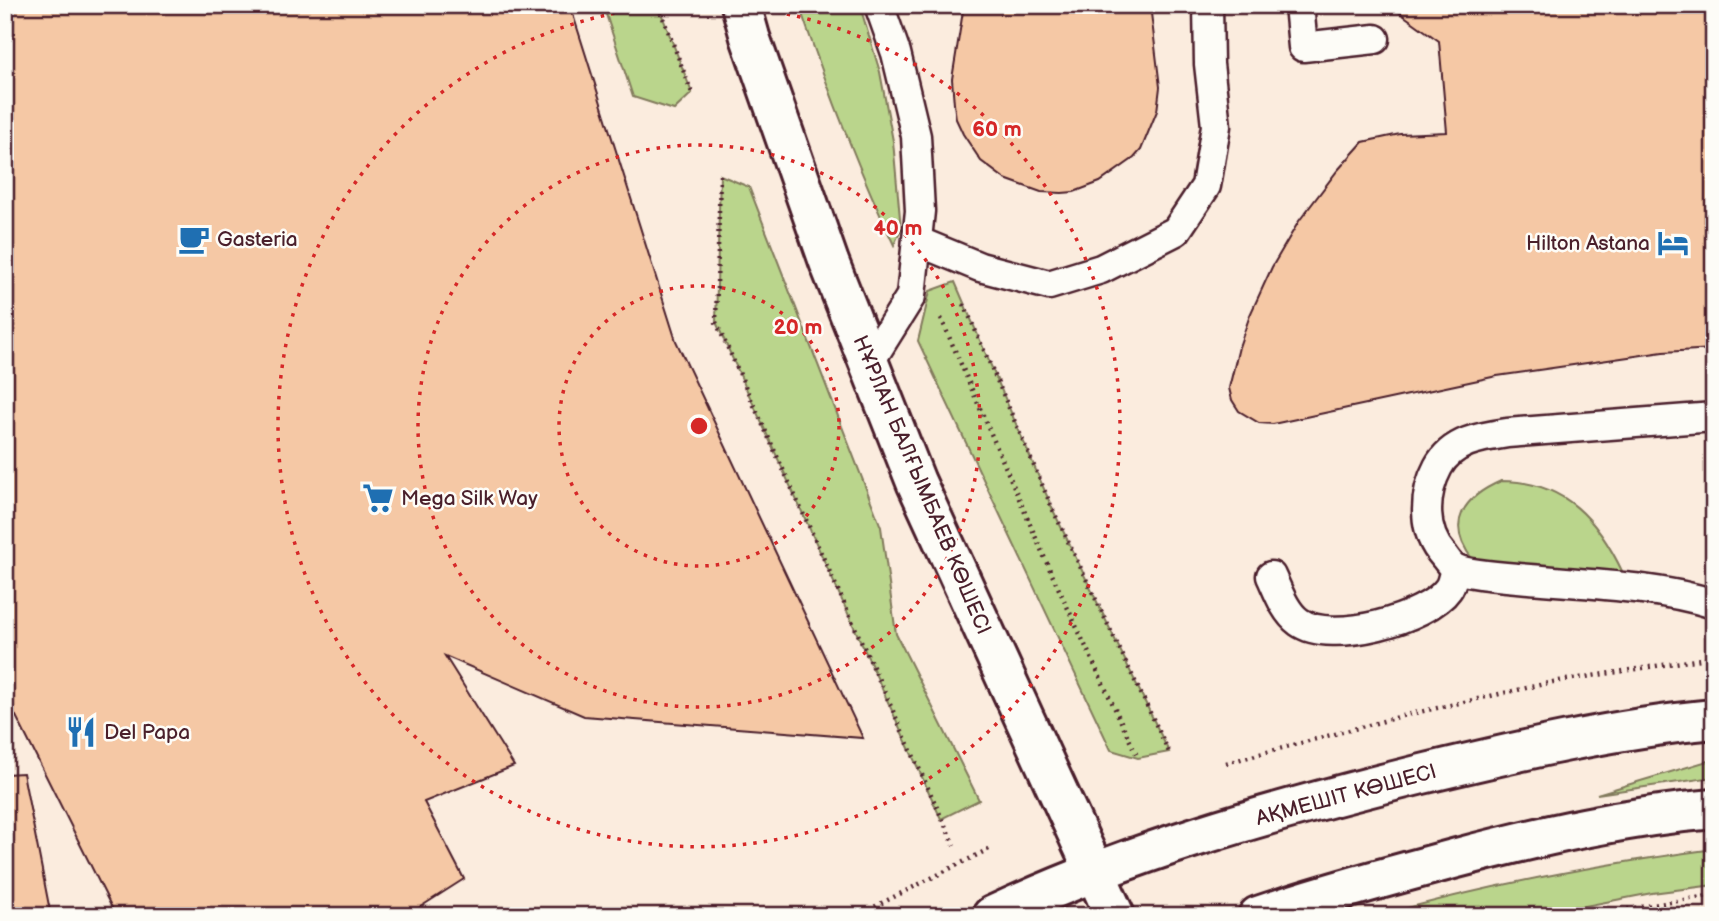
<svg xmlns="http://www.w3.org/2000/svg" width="1719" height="921" font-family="'Balsamiq Sans',sans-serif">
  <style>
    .green { fill: #bad58c; stroke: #827a5c; stroke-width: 2 }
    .building { fill: #f5c8a5; stroke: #4a1f2b; stroke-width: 2 }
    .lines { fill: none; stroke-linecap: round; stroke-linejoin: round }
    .service-casing { stroke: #4a1f2b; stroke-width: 33 }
    .tertiary-casing { stroke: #4a1f2b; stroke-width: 44 }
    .path { stroke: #4a1f2b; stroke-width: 4.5; stroke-dasharray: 2 5; stroke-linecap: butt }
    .service { stroke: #fdfcf7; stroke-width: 28 }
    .tertiary { stroke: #fdfcf7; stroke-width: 38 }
    .ring { fill: none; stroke: #d62828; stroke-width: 3.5; stroke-dasharray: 3.5 7 }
    .labels { text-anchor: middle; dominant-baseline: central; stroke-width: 5; stroke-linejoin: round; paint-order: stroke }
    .poi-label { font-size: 21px; fill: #4a1f2b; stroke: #fdfcf7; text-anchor: start }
    .street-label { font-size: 21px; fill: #4a1f2b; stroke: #fdfcf7 }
    .centre { fill: #d62828; stroke: #fdfcf7; stroke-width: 3.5 }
    .ring-label { font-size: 21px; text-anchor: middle; font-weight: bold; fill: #d62828; stroke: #fdfcf7; stroke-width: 5; stroke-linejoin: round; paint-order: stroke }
  </style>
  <rect width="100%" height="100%" fill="#fbecde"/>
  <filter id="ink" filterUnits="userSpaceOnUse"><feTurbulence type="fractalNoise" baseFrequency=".0143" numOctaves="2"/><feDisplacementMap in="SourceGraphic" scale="14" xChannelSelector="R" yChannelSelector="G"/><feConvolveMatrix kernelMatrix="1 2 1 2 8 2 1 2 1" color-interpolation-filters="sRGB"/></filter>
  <g filter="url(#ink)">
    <g class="green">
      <path d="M603 5H658L692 93 674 110 633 97Z"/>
      <path d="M799 5H858L862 13 880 72 893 141 901 229 894 245C857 167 827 87 799 5Z"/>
      <path d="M720 175 749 187 881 527 896 634 979 800 941 819 716 322Z"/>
      <path d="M955 282 1053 510 1169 752 1138 758 1111 750 918 341 930 291Z"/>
      <path d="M1501 481C1565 481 1598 520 1623 573L1473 560C1444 523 1464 497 1501 481Z"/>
      <path d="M1714 759V777L1597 794Z"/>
      <path d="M1714 849V885L1652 893 1534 916H1379C1489 884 1601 864 1714 849Z"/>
    </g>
    <g class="building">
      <path d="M5 5H570L676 341 863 738 584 716 445 656 514 766 424 802 464 879 406 916H116L16 716 5 720Z"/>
      <path d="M964 5H1150L1160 87 1157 111 1141 150 1134 158 1100 182 1074 192 1062 193 1041 192 1005 179 981 161 963 134 956 119 954 104 952 79Z"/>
      <path d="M1389 5H1714V349L1663 352 1497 376 1273 424 1259 423 1239 411 1232 400 1229 388 1239 347 1250 315 1272 267 1299 221 1337 171 1363 142 1400 134 1447 132 1439 41Z"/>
      <path d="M23 773 51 916H5V774Z"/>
    </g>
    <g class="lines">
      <defs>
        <g id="service">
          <path d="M1299 5 1303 47 1375 39"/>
          <path d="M917 241 980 267 1049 285 1101 269 1176 231 1206 186 1216 126 1209 64 1208 5"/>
          <path d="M869 363 911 296 920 211 916 136 896 53 879 5"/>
          <path d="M1714 417 1507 433C1480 437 1452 441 1438 467 1423 495 1422 532 1444 556 1447 560 1451 566 1455 568 1465 574 1505 577 1518 578 1582 584 1653 585 1714 604"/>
          <path d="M1271 576C1278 591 1285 612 1299 622 1331 645 1427 619 1448 589 1452 584 1453 575 1455 569"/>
        </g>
        <g id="tertiary">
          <path d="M741 5 750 37 829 262 916 482 1115 916"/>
          <path d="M992 916C1127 852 1273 811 1418 775 1514 752 1615 728 1714 719"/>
          <path d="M1258 916C1323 894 1390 876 1457 858 1541 836 1627 816 1714 809"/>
        </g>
      </defs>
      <use href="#service" class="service-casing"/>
      <use href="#tertiary" class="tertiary-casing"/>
      <g class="path">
        <path d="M658 5 692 93"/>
        <path d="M720 175 716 322 954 845"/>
        <path d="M964 304 1053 510 1169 752"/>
        <path d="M941 318 1049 568 1138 758"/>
        <path d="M1226 763 1406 715 1553 682 1714 657"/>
        <path d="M856 916 991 848"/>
        <path d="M1586 916 1714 895"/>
      </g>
      <use href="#service" class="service"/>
      <use href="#tertiary" class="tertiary"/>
    </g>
  </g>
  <g class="ring">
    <circle cx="699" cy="426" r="140"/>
    <circle cx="699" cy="426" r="281"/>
    <path d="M714 5A421 421 0 1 1 684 5"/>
  </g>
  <defs>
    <symbol id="cafe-bare" viewBox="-9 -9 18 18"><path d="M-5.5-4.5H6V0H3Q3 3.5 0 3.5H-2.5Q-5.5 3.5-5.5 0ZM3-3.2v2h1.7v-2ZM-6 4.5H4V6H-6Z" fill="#1f6fb2" stroke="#fdfcf7" stroke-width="2.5" paint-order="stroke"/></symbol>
    <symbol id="hotel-bare" viewBox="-9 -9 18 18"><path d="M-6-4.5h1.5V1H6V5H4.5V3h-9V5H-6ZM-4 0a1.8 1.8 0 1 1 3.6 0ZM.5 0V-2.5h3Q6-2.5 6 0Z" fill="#1f6fb2" stroke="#fdfcf7" stroke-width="2.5" paint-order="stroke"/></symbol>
    <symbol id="supermarket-bare" viewBox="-9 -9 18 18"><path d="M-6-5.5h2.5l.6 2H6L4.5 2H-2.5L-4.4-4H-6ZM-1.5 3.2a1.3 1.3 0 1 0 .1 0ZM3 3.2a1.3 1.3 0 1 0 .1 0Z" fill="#1f6fb2" stroke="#fdfcf7" stroke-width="2.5" paint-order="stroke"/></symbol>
    <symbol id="restaurant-bare" viewBox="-9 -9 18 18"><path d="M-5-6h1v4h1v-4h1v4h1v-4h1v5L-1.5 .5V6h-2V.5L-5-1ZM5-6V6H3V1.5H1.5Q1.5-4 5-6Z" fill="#1f6fb2" stroke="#fdfcf7" stroke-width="2.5" paint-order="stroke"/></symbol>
  </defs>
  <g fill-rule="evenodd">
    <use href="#cafe-bare" x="172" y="217" width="44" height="44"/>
    <use href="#hotel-bare" x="1651" y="221" width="44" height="44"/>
    <use href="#supermarket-bare" x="356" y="476" width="44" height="44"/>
    <use href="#restaurant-bare" x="59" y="710" width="44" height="44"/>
  </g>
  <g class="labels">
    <g class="poi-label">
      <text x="217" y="239">Gasteria</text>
      <text x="1650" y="243" text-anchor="end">Hilton Astana</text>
      <text x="401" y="498">Mega Silk Way</text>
      <text x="104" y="732">Del Papa</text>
    </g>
    <g class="street-label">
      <text transform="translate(922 485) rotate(67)">НҰРЛАН БАЛҒЫМБАЕВ КӨШЕСІ</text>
      <text transform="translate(1346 795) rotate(-15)">АҚМЕШІТ КӨШЕСІ</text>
    </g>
  </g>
  <circle cx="699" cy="426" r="10" class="centre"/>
  <g class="ring-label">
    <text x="997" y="136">60 m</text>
    <text x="898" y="235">40 m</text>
    <text x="798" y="334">20 m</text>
  </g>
  <rect width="1719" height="921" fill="none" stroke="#fdfcf7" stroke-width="28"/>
  <rect x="14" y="14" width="1691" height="893" fill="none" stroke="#4a1f2b" stroke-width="2.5" filter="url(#ink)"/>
</svg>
